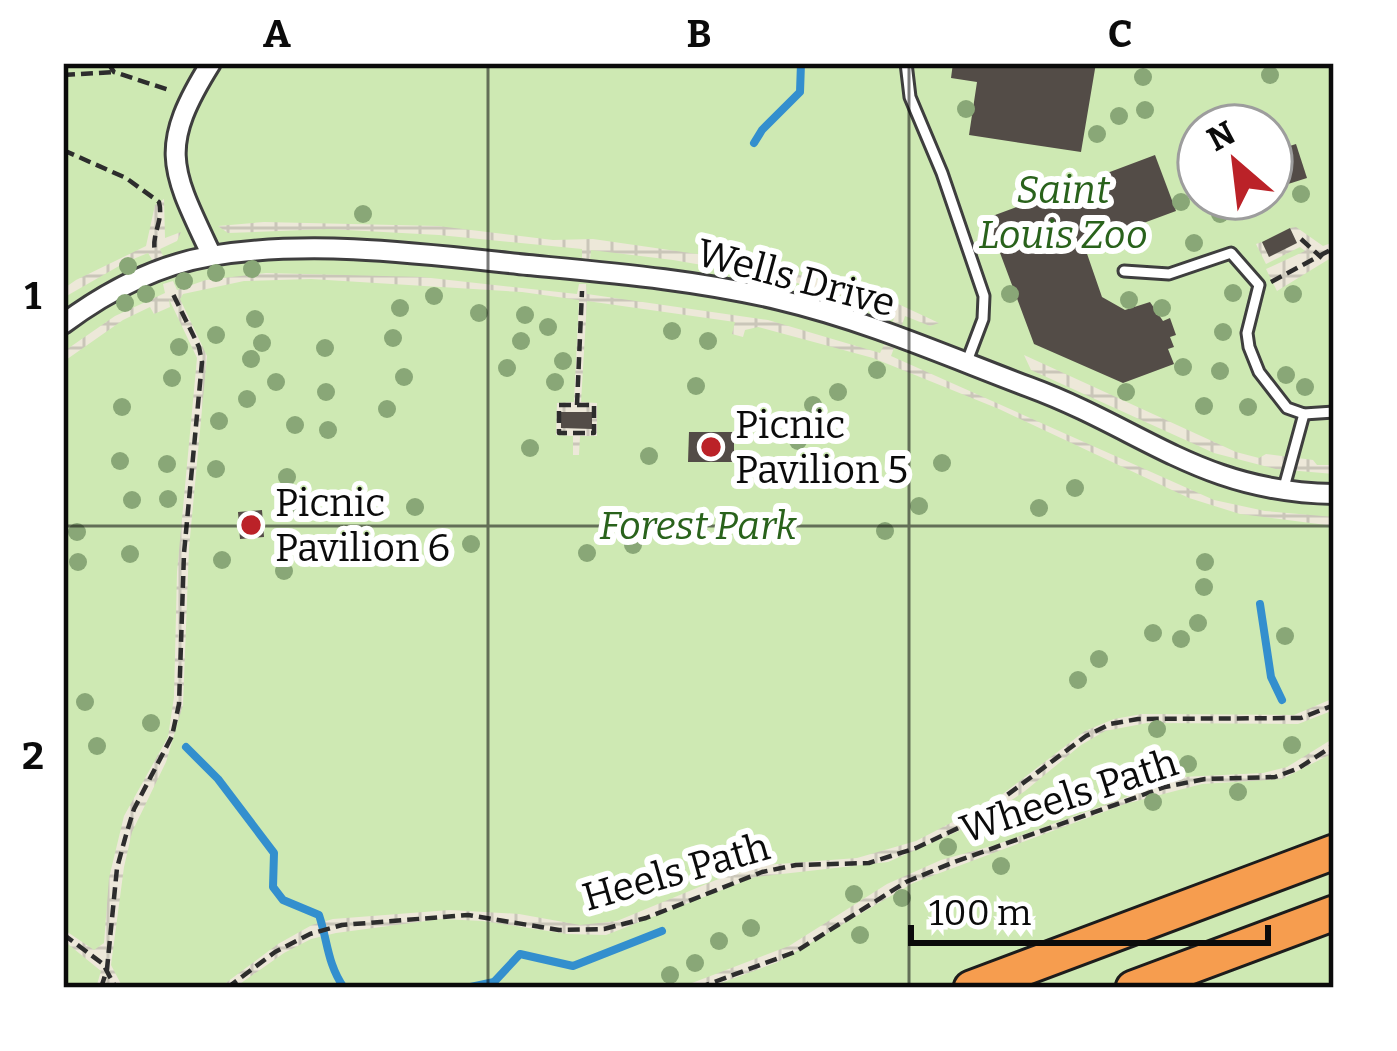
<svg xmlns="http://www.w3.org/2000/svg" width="1397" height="1051" font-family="Bitter,serif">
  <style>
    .park { fill: #cee9b3; fill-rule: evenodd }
    .plaza { fill: url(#plaza-grid) }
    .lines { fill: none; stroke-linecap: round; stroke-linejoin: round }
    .stream { stroke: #338fce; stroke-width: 8 }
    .building { fill: #534c47 }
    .lane-casing { stroke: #3e3e3e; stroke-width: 15 }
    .street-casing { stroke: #3e3e3e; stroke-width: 24 }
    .highway-casing { stroke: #1c1c1c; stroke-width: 39 }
    .path { stroke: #2d2d2d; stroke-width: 4.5; stroke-dasharray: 12 6; stroke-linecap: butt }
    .lane { stroke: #fff; stroke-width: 9 }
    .street { stroke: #fff; stroke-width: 18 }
    .highway { stroke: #f69d4f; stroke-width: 33 }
    .tree { fill: #89a777 }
    .grid { fill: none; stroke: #0b0b0b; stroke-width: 3; stroke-opacity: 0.55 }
    .poi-dot { fill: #bb2228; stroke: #fff; stroke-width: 4.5 }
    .labels { text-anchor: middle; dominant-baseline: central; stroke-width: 12; stroke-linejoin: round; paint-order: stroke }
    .park-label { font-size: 39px; font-style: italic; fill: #29621b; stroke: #fff }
    .street-label { font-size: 39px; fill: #0b0b0b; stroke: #fff }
    .poi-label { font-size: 39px; fill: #0b0b0b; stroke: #fff; text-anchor: start }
    .neatline { fill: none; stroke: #0b0b0b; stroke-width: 4.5 }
    .grid-label { font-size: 39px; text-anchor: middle; font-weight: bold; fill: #0b0b0b }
  </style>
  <defs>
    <pattern id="plaza-grid" width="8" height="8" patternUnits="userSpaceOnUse" patternTransform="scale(3)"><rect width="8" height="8" fill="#ede8d9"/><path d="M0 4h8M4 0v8" fill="none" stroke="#cac6b9"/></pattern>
  </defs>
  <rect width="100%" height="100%" fill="#fffbe8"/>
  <path class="park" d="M63 63H1334V988H63ZM1199 126H1271V198H1199Z"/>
  <g class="plaza">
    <path d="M164 199 165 238 181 232 177 241 160 249 163 256 153 261 148 253 126 262 63 298V289L76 280 146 246 155 205Z"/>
    <path d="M264 222 438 226 553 240 593 239 704 255 809 277 879 300 881 296 939 323 930 326 905 316 902 325 893 322 895 313 840 295 783 279 673 260 591 250 590 259H586L582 258V249L439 235 328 229 228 233 218 226Z"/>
    <path d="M1296 227 1323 246 1334 242V256L1277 291 1266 269 1305 251 1300 247 1266 264 1256 244 1262 242 1269 256 1296 243 1290 228Z"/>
    <path d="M266 273 422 277 577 294 579 284H586L587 294 768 320 880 353 884 345 894 348 891 356 1214 500 1265 511 1334 517V526L1240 514 1189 498 999 409 873 358 758 327 745 330 743 337 732 334 735 322 587 301 581 402 597 403V436H580L579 455H573V436L556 435 557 403 574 402 579 300 522 292 311 279 244 281 183 294 180 299 207 356 189 548 183 705 166 762 132 832 124 867 111 965 123 988H96L101 971 63 940V929L94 950 104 943 109 878 124 816 168 737 174 697 177 572 197 358 169 299 170 307 154 314 150 307 123 320 63 362V352L115 316 165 293 163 284 173 281 177 290 206 280Z"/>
    <path d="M1024 355 1236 452 1259 458 1266 454 1313 460 1317 465H1334V474L1276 469 1214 453 1031 370Z"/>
    <path d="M1334 698V710L1298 724 1147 723 1105 731 1081 745 1025 791 979 822 888 862 755 877 606 935 567 934 483 921 441 919 336 933 311 939 284 953 234 988H219L278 944 312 925 333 919 450 910 519 914 580 925 617 921 716 880 765 865 857 858 916 841 995 800 1085 731 1114 719 1142 714 1294 715Z"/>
    <path d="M1334 738 1331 754 1282 779 1202 784 1125 804 913 883 778 962 707 988H679L789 946 887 884 941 860 995 845 1182 777 1263 773 1287 767Z"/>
  </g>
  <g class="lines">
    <g class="stream">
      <path d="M754 143 762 130 800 92 801 63"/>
      <path d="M1260 604 1271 677 1282 700"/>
      <path d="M186 747 218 779 274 853 273 887 283 900 319 915C328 942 327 963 344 988"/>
      <path d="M466 988 494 982 520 954 573 966 662 931"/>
    </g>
  </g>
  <g class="building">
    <path d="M953 63H1096L1081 152 969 135 977 82 951 78Z"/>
    <path d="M1296 144 1307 178 1285 185 1274 151Z"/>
    <path d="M1155 155 1176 211 1084 245 1102 297 1125 310 1150 302 1163 321 1170 318 1176 335 1170 337 1174 347 1168 349 1174 364 1123 383 1034 344 987 218Z"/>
    <path d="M1290 228 1297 243 1269 257 1262 242Z"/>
    <path d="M561 412H592V429L561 428Z"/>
    <path d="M689 432H734V462H688Z"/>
    <path d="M262 510 264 537 240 539 238 512Z"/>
  </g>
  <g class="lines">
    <defs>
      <g id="lane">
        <path d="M906 63 910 97 942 173 984 296 983 319 966 364"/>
        <path d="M1124 271 1169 274 1231 253 1259 285 1247 333 1249 347 1259 372 1287 408 1304 414 1334 412"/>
        <path d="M1283 491 1304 414"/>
      </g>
      <g id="street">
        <path d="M211 63C157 149 171 169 212 256"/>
        <path d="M63 324C106 292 157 265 211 256 314 239 424 254 528 265 612 273 697 280 780 300 865 320 947 356 1029 387 1143 429 1201 492 1334 494"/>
      </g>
      <g id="highway">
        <path d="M971 988 1334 852"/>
        <path d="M1133 988 1334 913"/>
      </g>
    </defs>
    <use href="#lane" class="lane-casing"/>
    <use href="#street" class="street-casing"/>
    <use href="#highway" class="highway-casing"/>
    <g class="path">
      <path d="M108 63 114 72 172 91"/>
      <path d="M63 75 114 72"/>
      <path d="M63 150 126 178 159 202C164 221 151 234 155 252"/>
      <path d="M1301 239 1322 258"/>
      <path d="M1271 282 1334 248"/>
      <rect x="559" y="405" width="35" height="28"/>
      <path d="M577 405 582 291"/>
      <path d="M63 934 103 964 116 988"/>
      <path d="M101 988 107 969 117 868 126 835 134 809 172 736 179 704 184 553 202 362 199 347 171 290"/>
      <path d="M227 988 275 952 310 934 342 925 468 915 559 930 604 929 646 918 762 872 796 865 869 863 916 848 971 822 1086 736 1110 724 1138 719 1301 718 1334 705"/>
      <path d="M698 988 795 952 906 882 954 862 1165 787 1205 779 1275 777 1299 768 1334 745"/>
    </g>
    <use href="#lane" class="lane"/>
    <use href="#street" class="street"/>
    <use href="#highway" class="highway"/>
  </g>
  <g class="tree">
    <circle cx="1270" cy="75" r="9"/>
    <circle cx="1143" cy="77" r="9"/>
    <circle cx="966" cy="109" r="9"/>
    <circle cx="1145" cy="110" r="9"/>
    <circle cx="1119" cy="116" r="9"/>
    <circle cx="1097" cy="134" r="9"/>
    <circle cx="1301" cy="194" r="9"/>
    <circle cx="1181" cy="202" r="9"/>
    <circle cx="363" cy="214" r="9"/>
    <circle cx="1220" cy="214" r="9"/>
    <circle cx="1194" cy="243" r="9"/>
    <circle cx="128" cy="266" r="9"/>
    <circle cx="252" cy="269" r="9"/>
    <circle cx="216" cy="273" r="9"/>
    <circle cx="184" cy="281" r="9"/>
    <circle cx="1233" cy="293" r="9"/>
    <circle cx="146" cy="294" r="9"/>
    <circle cx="1010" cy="294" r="9"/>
    <circle cx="1293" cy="294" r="9"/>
    <circle cx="434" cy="296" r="9"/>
    <circle cx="1129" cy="300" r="9"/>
    <circle cx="125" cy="303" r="9"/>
    <circle cx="400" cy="308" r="9"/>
    <circle cx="1162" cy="308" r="9"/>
    <circle cx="479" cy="313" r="9"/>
    <circle cx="525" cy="315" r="9"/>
    <circle cx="255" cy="319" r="9"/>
    <circle cx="548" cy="327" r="9"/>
    <circle cx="672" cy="331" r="9"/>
    <circle cx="1223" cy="332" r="9"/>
    <circle cx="216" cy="335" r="9"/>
    <circle cx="393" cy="338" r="9"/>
    <circle cx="521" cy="341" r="9"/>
    <circle cx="708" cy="341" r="9"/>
    <circle cx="262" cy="343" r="9"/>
    <circle cx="179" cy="347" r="9"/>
    <circle cx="325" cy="348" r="9"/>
    <circle cx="251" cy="359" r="9"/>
    <circle cx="563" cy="361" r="9"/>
    <circle cx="1183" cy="367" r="9"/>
    <circle cx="507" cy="368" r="9"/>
    <circle cx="877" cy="370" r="9"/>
    <circle cx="1220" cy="371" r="9"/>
    <circle cx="1286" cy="375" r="9"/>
    <circle cx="404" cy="377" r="9"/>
    <circle cx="172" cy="378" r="9"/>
    <circle cx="276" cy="382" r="9"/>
    <circle cx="555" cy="382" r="9"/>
    <circle cx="696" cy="386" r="9"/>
    <circle cx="1305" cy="387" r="9"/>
    <circle cx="326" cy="392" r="9"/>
    <circle cx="838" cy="392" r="9"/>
    <circle cx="1126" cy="392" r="9"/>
    <circle cx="247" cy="399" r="9"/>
    <circle cx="813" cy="405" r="9"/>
    <circle cx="1204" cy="406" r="9"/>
    <circle cx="122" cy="407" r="9"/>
    <circle cx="1248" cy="407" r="9"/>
    <circle cx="387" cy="409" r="9"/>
    <circle cx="219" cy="421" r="9"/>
    <circle cx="295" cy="425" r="9"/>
    <circle cx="328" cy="430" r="9"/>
    <circle cx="798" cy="441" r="9"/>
    <circle cx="530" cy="448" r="9"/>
    <circle cx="649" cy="456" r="9"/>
    <circle cx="120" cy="461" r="9"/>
    <circle cx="942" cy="463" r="9"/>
    <circle cx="167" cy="464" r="9"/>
    <circle cx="216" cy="469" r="9"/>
    <circle cx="287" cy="477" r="9"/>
    <circle cx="1075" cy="488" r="9"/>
    <circle cx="168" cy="499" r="9"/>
    <circle cx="132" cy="500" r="9"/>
    <circle cx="919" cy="506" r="9"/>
    <circle cx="294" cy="507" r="9"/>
    <circle cx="415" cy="507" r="9"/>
    <circle cx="1039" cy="508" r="9"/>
    <circle cx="885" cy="531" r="9"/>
    <circle cx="77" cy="532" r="9"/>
    <circle cx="471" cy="544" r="9"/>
    <circle cx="633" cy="545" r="9"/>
    <circle cx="379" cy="548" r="9"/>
    <circle cx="587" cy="553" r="9"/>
    <circle cx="130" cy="554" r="9"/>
    <circle cx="222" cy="560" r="9"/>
    <circle cx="78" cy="562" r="9"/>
    <circle cx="1205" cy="562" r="9"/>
    <circle cx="284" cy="571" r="9"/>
    <circle cx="1204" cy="587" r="9"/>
    <circle cx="1198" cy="623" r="9"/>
    <circle cx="1153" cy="633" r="9"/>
    <circle cx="1285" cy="636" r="9"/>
    <circle cx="1181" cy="639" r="9"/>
    <circle cx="1099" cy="659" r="9"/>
    <circle cx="1078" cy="680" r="9"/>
    <circle cx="85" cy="702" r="9"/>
    <circle cx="151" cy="723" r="9"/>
    <circle cx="1157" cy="729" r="9"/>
    <circle cx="1292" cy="745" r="9"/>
    <circle cx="97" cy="746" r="9"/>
    <circle cx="1188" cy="764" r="9"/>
    <circle cx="1143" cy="769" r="9"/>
    <circle cx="1238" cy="792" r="9"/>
    <circle cx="1053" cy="802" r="9"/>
    <circle cx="1153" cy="802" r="9"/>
    <circle cx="1012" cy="822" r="9"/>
    <circle cx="948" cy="847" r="9"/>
    <circle cx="1001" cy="866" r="9"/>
    <circle cx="854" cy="894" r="9"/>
    <circle cx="902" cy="898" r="9"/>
    <circle cx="751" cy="928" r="9"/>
    <circle cx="860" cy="935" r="9"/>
    <circle cx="719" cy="941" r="9"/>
    <circle cx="695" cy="963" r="9"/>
    <circle cx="670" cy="975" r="9"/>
  </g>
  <path class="grid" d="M488 63V988M909 63V988M63 526H1334"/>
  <g class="poi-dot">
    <circle cx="711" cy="447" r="12"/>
    <circle cx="251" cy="525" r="12"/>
  </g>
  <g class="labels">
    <g class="park-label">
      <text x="1063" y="190">Saint<tspan x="1063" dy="45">Louis Zoo</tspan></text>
      <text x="698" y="526">Forest Park</text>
    </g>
    <g class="street-label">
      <text transform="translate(796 278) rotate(15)">Wells Drive</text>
      <text transform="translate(1069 796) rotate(-18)">Wheels Path</text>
      <text transform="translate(676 872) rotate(-16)">Heels Path</text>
    </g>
    <g class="poi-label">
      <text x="735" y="425">Picnic<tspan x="735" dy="45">Pavilion 5</tspan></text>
      <text x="275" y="503">Picnic<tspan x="275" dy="45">Pavilion 6</tspan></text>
    </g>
  </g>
  <rect width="1397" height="1051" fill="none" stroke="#ffffff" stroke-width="132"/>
  <g transform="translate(1235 162) rotate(332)"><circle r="57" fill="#ffffff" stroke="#9d9d9d" stroke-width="3"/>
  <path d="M0-9L21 45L0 30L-21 45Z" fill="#bb2228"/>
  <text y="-18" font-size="33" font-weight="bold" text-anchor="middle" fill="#0b0b0b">N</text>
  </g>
  <path d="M911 925v18h357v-18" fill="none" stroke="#0b0b0b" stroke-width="6"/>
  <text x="929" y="925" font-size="36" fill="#0b0b0b" stroke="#ffffff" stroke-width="9" paint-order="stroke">100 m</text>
  <rect x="66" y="66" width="1265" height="919" class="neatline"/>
  <g class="grid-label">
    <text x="277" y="47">A</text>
    <text x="699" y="47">B</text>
    <text x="1120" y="47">C</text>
    <text x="33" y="309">1</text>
    <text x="33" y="769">2</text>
  </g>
</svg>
